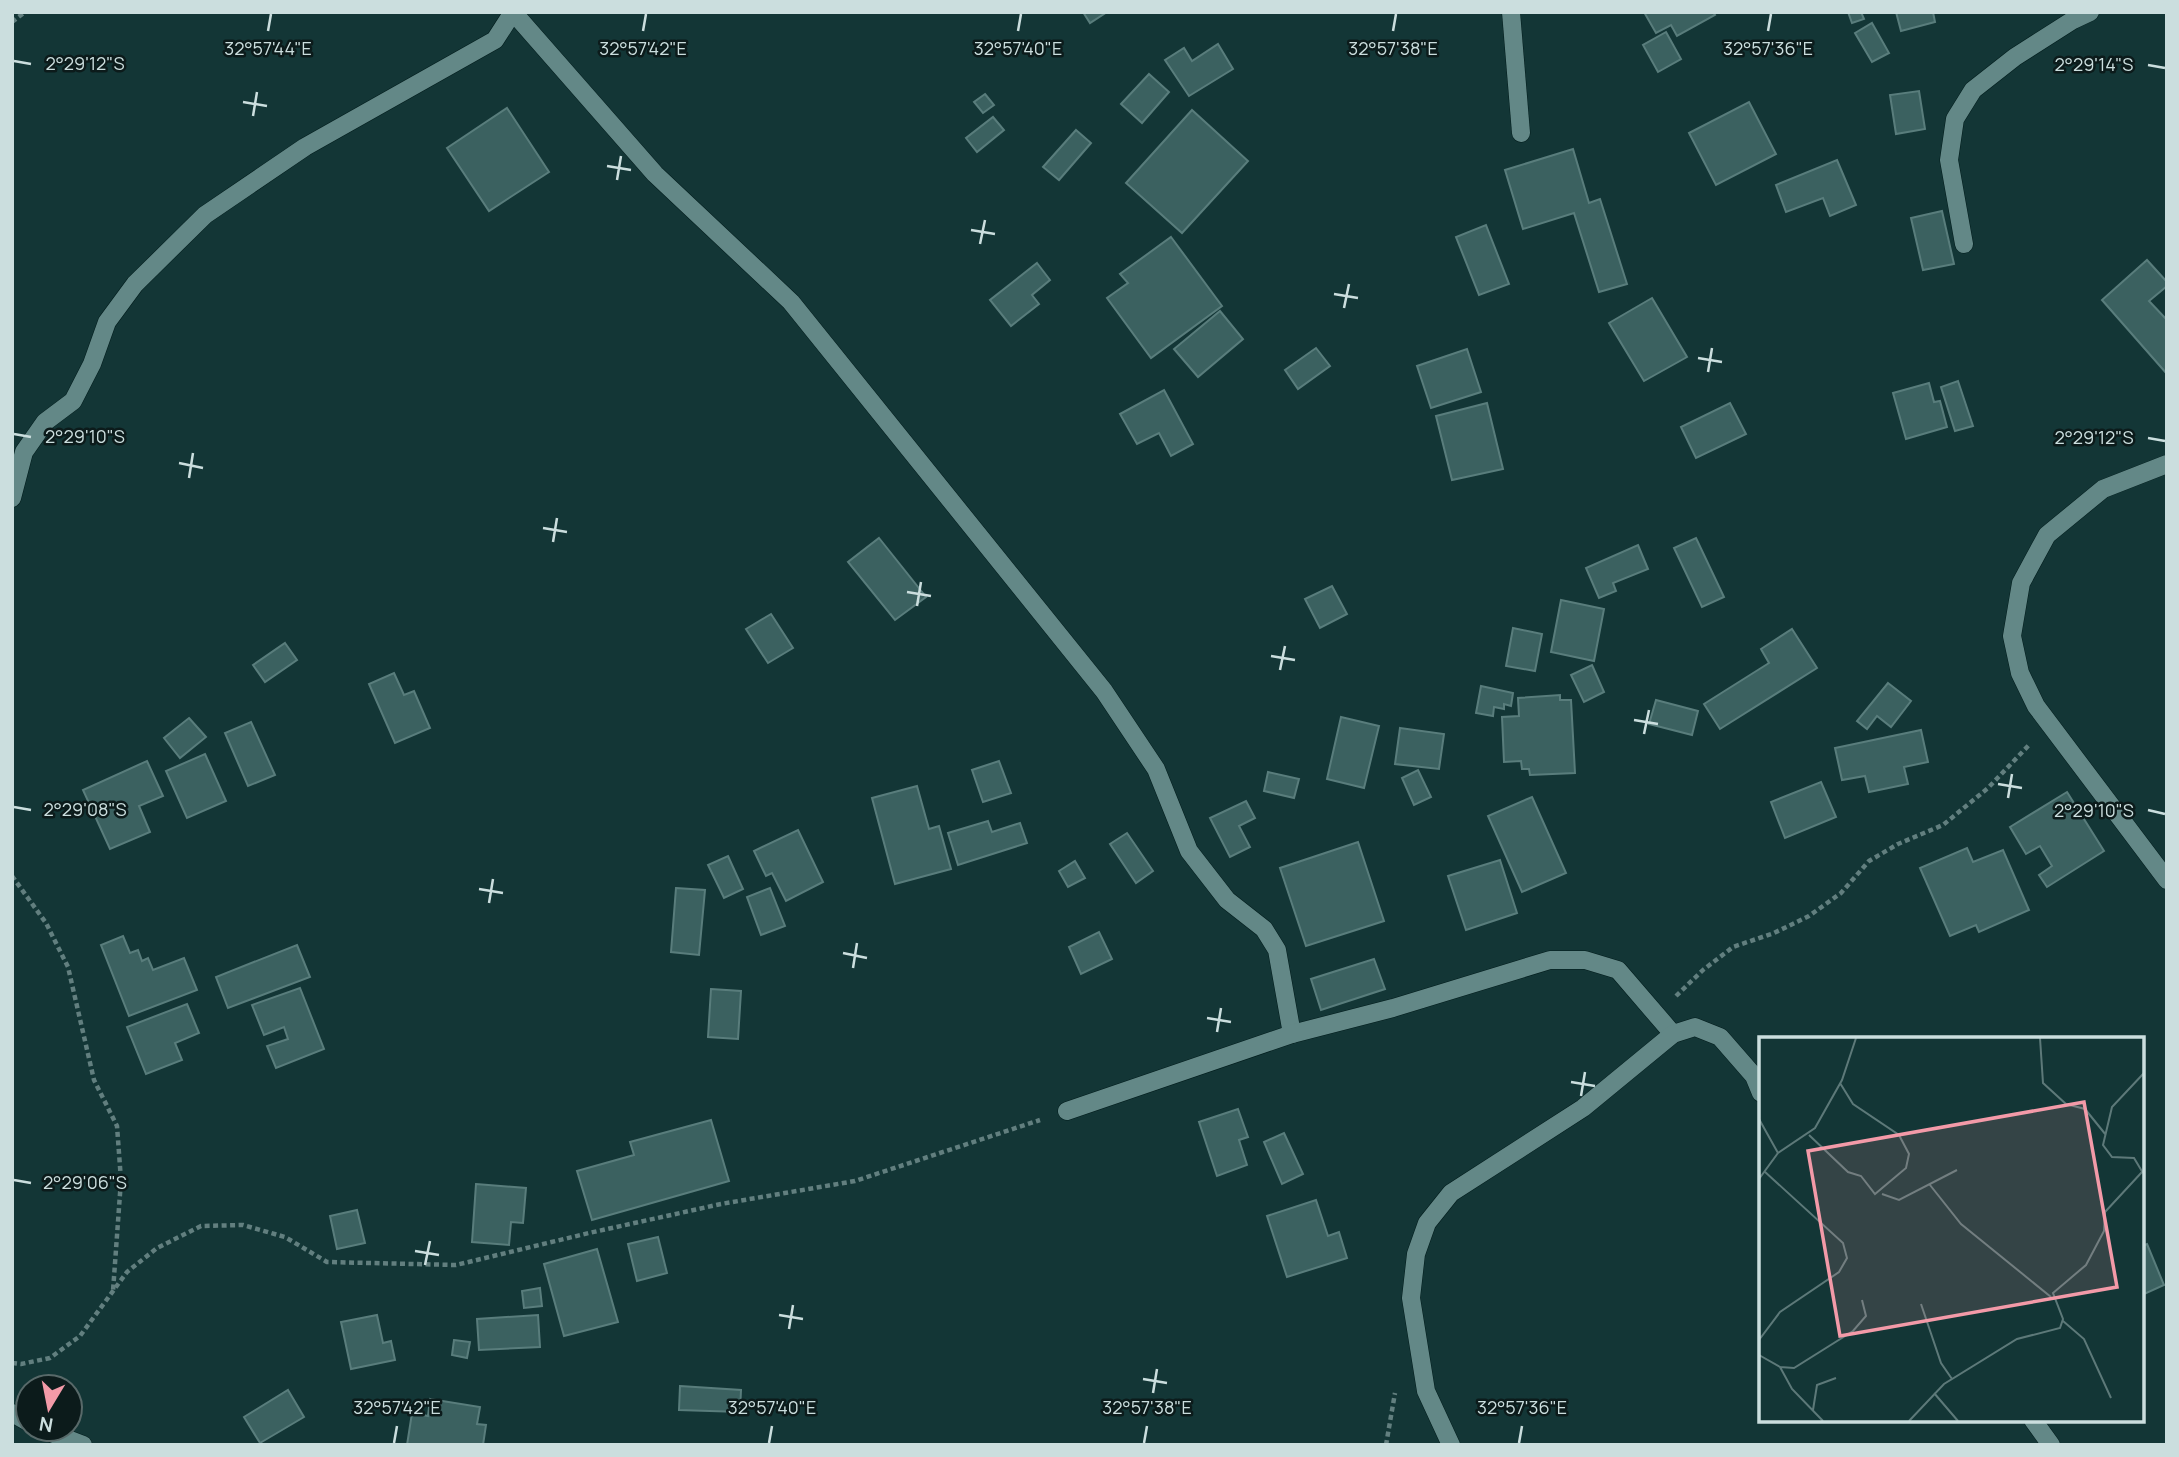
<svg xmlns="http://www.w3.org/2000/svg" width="2179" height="1457" font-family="Manrope,sans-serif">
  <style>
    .building { fill: #3b6160; stroke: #597d7c; stroke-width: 2 }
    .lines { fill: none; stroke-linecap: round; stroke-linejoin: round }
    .street-casing { stroke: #021c1c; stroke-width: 19 }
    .path { stroke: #627f7f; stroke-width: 4.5; stroke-dasharray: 5 3.5; stroke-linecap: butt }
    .street { stroke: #638887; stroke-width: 18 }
    .ticks { fill: none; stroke: #cbdede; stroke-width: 2.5 }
    .inset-road { fill: none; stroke: #5d7979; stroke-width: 2 }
    .view { fill: #f39aa8; fill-opacity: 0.15; stroke: #f39aa8; stroke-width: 3.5 }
    .inset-edge { fill: none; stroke: #cbdede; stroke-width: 3.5 }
    .ticks-label { font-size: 18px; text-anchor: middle; fill: #cbdede; stroke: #0c1b1b; stroke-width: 5; stroke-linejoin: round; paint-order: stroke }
  </style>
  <rect width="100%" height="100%" fill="#133636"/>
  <g class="building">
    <path d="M1083 12H1107L1090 23Z"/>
    <path d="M1644 12H1713L1715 15 1677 36 1671 25 1656 33Z"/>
    <path d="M1848 12H1861L1864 19 1852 23Z"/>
    <path d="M1896 12H1933L1935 22 1901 31Z"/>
    <path d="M1872 23 1889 53 1872 62 1855 33Z"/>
    <path d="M1666 32 1681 59 1658 72 1643 45Z"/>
    <path d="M1218 44 1233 69 1189 96 1165 60 1184 48 1192 61Z"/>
    <path d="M1149 74 1169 92 1142 123 1121 104Z"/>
    <path d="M1919 91 1925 129 1896 134 1890 95Z"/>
    <path d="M985 94 994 105 983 113 974 102Z"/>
    <path d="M1749 102 1776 154 1716 185 1689 133Z"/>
    <path d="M507 108 549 172 489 211 447 148Z"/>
    <path d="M1192 110 1248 161 1182 233 1126 183Z"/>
    <path d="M993 117 1004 130 977 152 966 138Z"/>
    <path d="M1076 130 1091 143 1059 180 1043 167Z"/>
    <path d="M1573 149 1589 203 1600 199 1627 284 1599 292 1574 213 1523 229 1505 170Z"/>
    <path d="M1837 160 1856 205 1830 216 1823 198 1786 212 1776 185Z"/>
    <path d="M1942 211 1954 264 1923 270 1911 218Z"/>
    <path d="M1486 225 1509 284 1479 295 1456 237Z"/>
    <path d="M1171 237 1222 306 1151 358 1107 298 1128 283 1120 274Z"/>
    <path d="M2147 260 2167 282V286L2149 301 2167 320V374L2102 300Z"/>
    <path d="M1037 263 1050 280 1032 295 1039 304 1011 326 990 300Z"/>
    <path d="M1652 298 1687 357 1644 381 1609 323Z"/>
    <path d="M1220 311 1243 339 1198 377 1174 349Z"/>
    <path d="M1316 348 1330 366 1298 389 1285 370Z"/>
    <path d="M1467 349 1481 392 1431 408 1417 366Z"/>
    <path d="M1958 381 1973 426 1955 431 1941 387Z"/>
    <path d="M1929 383 1934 402 1940 401 1947 427 1906 439 1893 393Z"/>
    <path d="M1164 390 1193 444 1171 456 1159 433 1137 444 1120 414Z"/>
    <path d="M1487 403 1503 469 1452 480 1436 416Z"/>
    <path d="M1730 403 1746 434 1696 458 1681 427Z"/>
    <path d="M879 538 926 597 895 620 848 562Z"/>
    <path d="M1696 538 1724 597 1702 607 1674 548Z"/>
    <path d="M1638 545 1648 569 1613 583 1616 591 1599 598 1586 568Z"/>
    <path d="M1332 586 1347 614 1320 628 1305 599Z"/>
    <path d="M1561 600 1604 609 1594 661 1551 652Z"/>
    <path d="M771 614 793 648 768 663 746 629Z"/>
    <path d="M1513 628 1542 634 1535 671 1506 666Z"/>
    <path d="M1792 629 1817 668 1720 729 1704 704 1769 663 1761 649Z"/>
    <path d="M285 643 297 660 265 682 253 665Z"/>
    <path d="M1592 665 1604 692 1584 702 1571 675Z"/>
    <path d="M394 673 404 695 414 691 430 728 395 743 369 684Z"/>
    <path d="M1888 683 1911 701 1891 727 1877 716 1867 729 1857 721Z"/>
    <path d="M1481 686 1513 693 1511 706 1504 704V709L1494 707 1493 716 1476 713Z"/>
    <path d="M1560 695V700H1571L1575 773 1530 775 1529 769H1522L1521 761 1504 762 1502 717 1519 716 1518 698Z"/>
    <path d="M1656 700 1698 711 1692 735 1649 724Z"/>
    <path d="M1341 717 1379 726 1364 788 1327 779Z"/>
    <path d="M189 718 206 737 180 758 164 738Z"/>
    <path d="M251 722 275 775 248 786 225 733Z"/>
    <path d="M1400 728 1444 734 1439 769 1395 764Z"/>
    <path d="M1921 730 1928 762 1904 767 1908 784 1869 792 1865 776 1842 780 1835 748Z"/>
    <path d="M205 754 226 801 187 818 166 771Z"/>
    <path d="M147 761 163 796 139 806 150 832 110 849 83 790Z"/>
    <path d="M999 761 1011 793 983 802 972 770Z"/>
    <path d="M1418 770 1431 797 1414 805 1402 778Z"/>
    <path d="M1268 772 1299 779 1294 798 1264 791Z"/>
    <path d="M1821 782 1836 817 1785 838 1771 802Z"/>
    <path d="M917 786 929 829 939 826 951 869 895 884 872 798Z"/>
    <path d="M2067 792 2104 851 2047 887 2039 875 2052 866 2040 846 2026 854 2010 827Z"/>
    <path d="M1532 797 1566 873 1522 892 1488 816Z"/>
    <path d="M1246 801 1255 818 1239 826 1250 847 1230 857 1210 818Z"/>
    <path d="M988 821 992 832 1020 823 1027 843 958 865 948 833Z"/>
    <path d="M798 830 823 882 786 901 772 873 766 876 754 851Z"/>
    <path d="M1127 833 1153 871 1136 883 1110 844Z"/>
    <path d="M1358 842 1384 921 1306 946 1280 868Z"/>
    <path d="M1967 848 1973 862 2003 850 2029 910 1979 932 1976 925 1950 936 1920 868Z"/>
    <path d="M728 856 743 889 724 898 708 865Z"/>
    <path d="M1500 860 1517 913 1466 930 1448 876Z"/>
    <path d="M1075 861 1085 878 1068 887 1059 871Z"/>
    <path d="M676 888 705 890 699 955 671 952Z"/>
    <path d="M770 888 785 926 761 935 747 897Z"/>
    <path d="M1099 932 1112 959 1081 974 1069 947Z"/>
    <path d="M123 936 130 953 138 950 142 961 148 958 153 970 184 958 197 990 129 1016 101 945Z"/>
    <path d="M297 945 310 977 228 1008 216 977Z"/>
    <path d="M1374 959 1385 989 1321 1010 1311 979Z"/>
    <path d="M300 988 324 1049 276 1068 267 1046 288 1039 284 1027 264 1035 252 1005Z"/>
    <path d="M711 989 741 991 738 1039 708 1037Z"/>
    <path d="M187 1004 199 1033 175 1043 182 1060 146 1074 127 1027Z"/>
    <path d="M1238 1109 1248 1137 1239 1140 1247 1165 1217 1176 1199 1122Z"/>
    <path d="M711 1120 729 1181 592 1220 577 1171 634 1155 630 1142Z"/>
    <path d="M1284 1133 1303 1174 1282 1184 1264 1142Z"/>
    <path d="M476 1184 526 1188 523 1223 511 1222 509 1245 472 1242Z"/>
    <path d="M1316 1200 1328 1236 1339 1232 1347 1258 1287 1277 1267 1216Z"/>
    <path d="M357 1210 365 1243 337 1249 330 1216Z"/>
    <path d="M658 1237 667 1273 637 1281 628 1244Z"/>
    <path d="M2147 1244 2164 1285 2142 1295V1246Z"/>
    <path d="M597 1249 618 1322 564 1336 544 1264Z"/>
    <path d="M540 1288 542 1306 524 1308 522 1291Z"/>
    <path d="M377 1315 383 1343 391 1341 395 1360 351 1369 341 1322Z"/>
    <path d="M538 1315 540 1347 479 1350 477 1319Z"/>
    <path d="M454 1340 470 1342 467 1358 452 1355Z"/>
    <path d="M680 1386 741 1390 740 1412 679 1410Z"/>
    <path d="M288 1390 304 1417 260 1443 244 1417Z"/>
    <path d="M430 1399 480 1407 477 1424 486 1425 483 1445H407L412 1413 428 1416Z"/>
  </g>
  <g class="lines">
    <defs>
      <g id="street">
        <path d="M513 12 655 174 791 302 1104 691 1156 769 1189 851 1227 900 1264 929 1277 950 1292 1034"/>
        <path d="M1511 12 1521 133"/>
        <path d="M1964 244 1949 160 1955 119 1973 90 2015 57 2073 20 2090 12"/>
        <path d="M2167 464 2103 489 2047 535 2021 583 2012 636 2020 673 2036 706 2167 880"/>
        <path d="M12 498 24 452 45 422 73 401 92 364 107 322 135 284 205 215 305 147 495 40 513 12"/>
        <path d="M1067 1111 1292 1034 1393 1008 1550 960H1585L1618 970 1673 1034"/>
        <path d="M12 1413 28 1422"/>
        <path d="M2033 1420 2051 1445"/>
        <path d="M41 1429 83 1445"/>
        <path d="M1451 1445 1426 1391 1411 1298 1416 1254 1427 1223 1451 1193 1583 1108 1673 1034 1695 1027 1720 1037 1754 1076 1761 1093"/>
      </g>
    </defs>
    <use href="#street" class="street-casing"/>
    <g class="path">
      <path d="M12 22 25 12"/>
      <path d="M12 876 46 923 68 967 94 1080 117 1126 121 1180 113 1291"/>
      <path d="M1676 996 1703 970 1733 947 1774 933 1809 916 1841 893 1869 861 1898 844 1943 825 1988 788 2029 745"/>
      <path d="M12 1363 21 1364 50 1358 80 1336 127 1272 157 1248 201 1226 243 1225 285 1237 327 1262 456 1265 589 1233 721 1204 855 1181 1040 1120"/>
      <path d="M1386 1445 1395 1393"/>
    </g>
    <use href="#street" class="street"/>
  </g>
  <path class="ticks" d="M268 31 271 14M643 31 646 14M1018 31 1021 14M1393 31 1396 14M1768 31 1771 14M14 61 31 64M2148 65 2165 68M243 102 267 106M253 116 257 92M607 166 631 170M617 180 621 156M971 230 995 234M980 244 985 220M1334 294 1358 298M1344 308 1349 284M1698 358 1722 362M1708 372 1712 348M14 434 31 437M2148 438 2165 441M179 463 203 468M189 478 193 453M543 528 567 532M553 542 557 518M907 592 931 596M917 606 921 582M1271 656 1295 660M1280 670 1285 646M1634 720 1658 724M1644 734 1649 710M1998 784 2022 788M2008 798 2012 774M14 807 31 810M2148 810 2165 814M479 889 503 893M489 903 493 879M843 953 867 958M853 968 857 943M1207 1018 1231 1022M1217 1032 1221 1008M1571 1082 1595 1086M1581 1096 1585 1072M14 1180 31 1183M415 1251 439 1255M425 1265 430 1241M779 1315 803 1319M789 1329 793 1305M1143 1379 1167 1383M1153 1393 1157 1369M394 1443 397 1426M769 1443 772 1426M1144 1443 1147 1426M1519 1443 1522 1426"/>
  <g transform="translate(1759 1037)">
    <rect width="385" height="385" fill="#133636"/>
    <path class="inset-road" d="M281 1 284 46 307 67 326 72 347 98M0 82 19 116M50 98 89 135 102 139 116 157 147 131 150 117 140 98 94 67 81 46M384 136 375 121 353 120 344 108 353 70 385 36M0 142 19 116 56 91 83 43 97 1M171 148 202 187 292 260M123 157 140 163 198 133M162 267 182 326 193 342M304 284 325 302 352 361M0 303 21 275 80 235 88 221 84 206 5 134M0 318 21 330 33 352 64 384M21 330 35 331 94 294 107 279 103 263M175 356 199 384M54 373 58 348 77 341M150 384 185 347 258 302 301 291 304 282 294 256 327 228 345 194 346 175 383 135"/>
    <path class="view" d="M325 65 358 250 81 299 49 114Z"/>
    <rect width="385" height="385" class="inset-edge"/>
  </g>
  <g class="ticks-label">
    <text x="268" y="55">32°57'44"E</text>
    <text x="643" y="55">32°57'42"E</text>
    <text x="1018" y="55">32°57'40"E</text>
    <text x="1393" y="55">32°57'38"E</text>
    <text x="1768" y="55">32°57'36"E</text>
    <text x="85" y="70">2°29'12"S</text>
    <text x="2094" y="71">2°29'14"S</text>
    <text x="85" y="443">2°29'10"S</text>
    <text x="2094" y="444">2°29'12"S</text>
    <text x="85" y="816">2°29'08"S</text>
    <text x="2094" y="817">2°29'10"S</text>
    <text x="85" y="1189">2°29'06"S</text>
    <text x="397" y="1414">32°57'42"E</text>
    <text x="772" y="1414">32°57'40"E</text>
    <text x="1147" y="1414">32°57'38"E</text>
    <text x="1522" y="1414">32°57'36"E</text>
  </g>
  <rect width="2179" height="1457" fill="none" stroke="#cbdede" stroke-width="28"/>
  <g transform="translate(49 1408) rotate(190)"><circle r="33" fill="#0c1b1b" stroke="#586969" stroke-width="2"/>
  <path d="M0-5L12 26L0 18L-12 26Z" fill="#f39aa8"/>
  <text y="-10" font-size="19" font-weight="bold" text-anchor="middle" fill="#cbdede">N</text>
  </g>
</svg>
